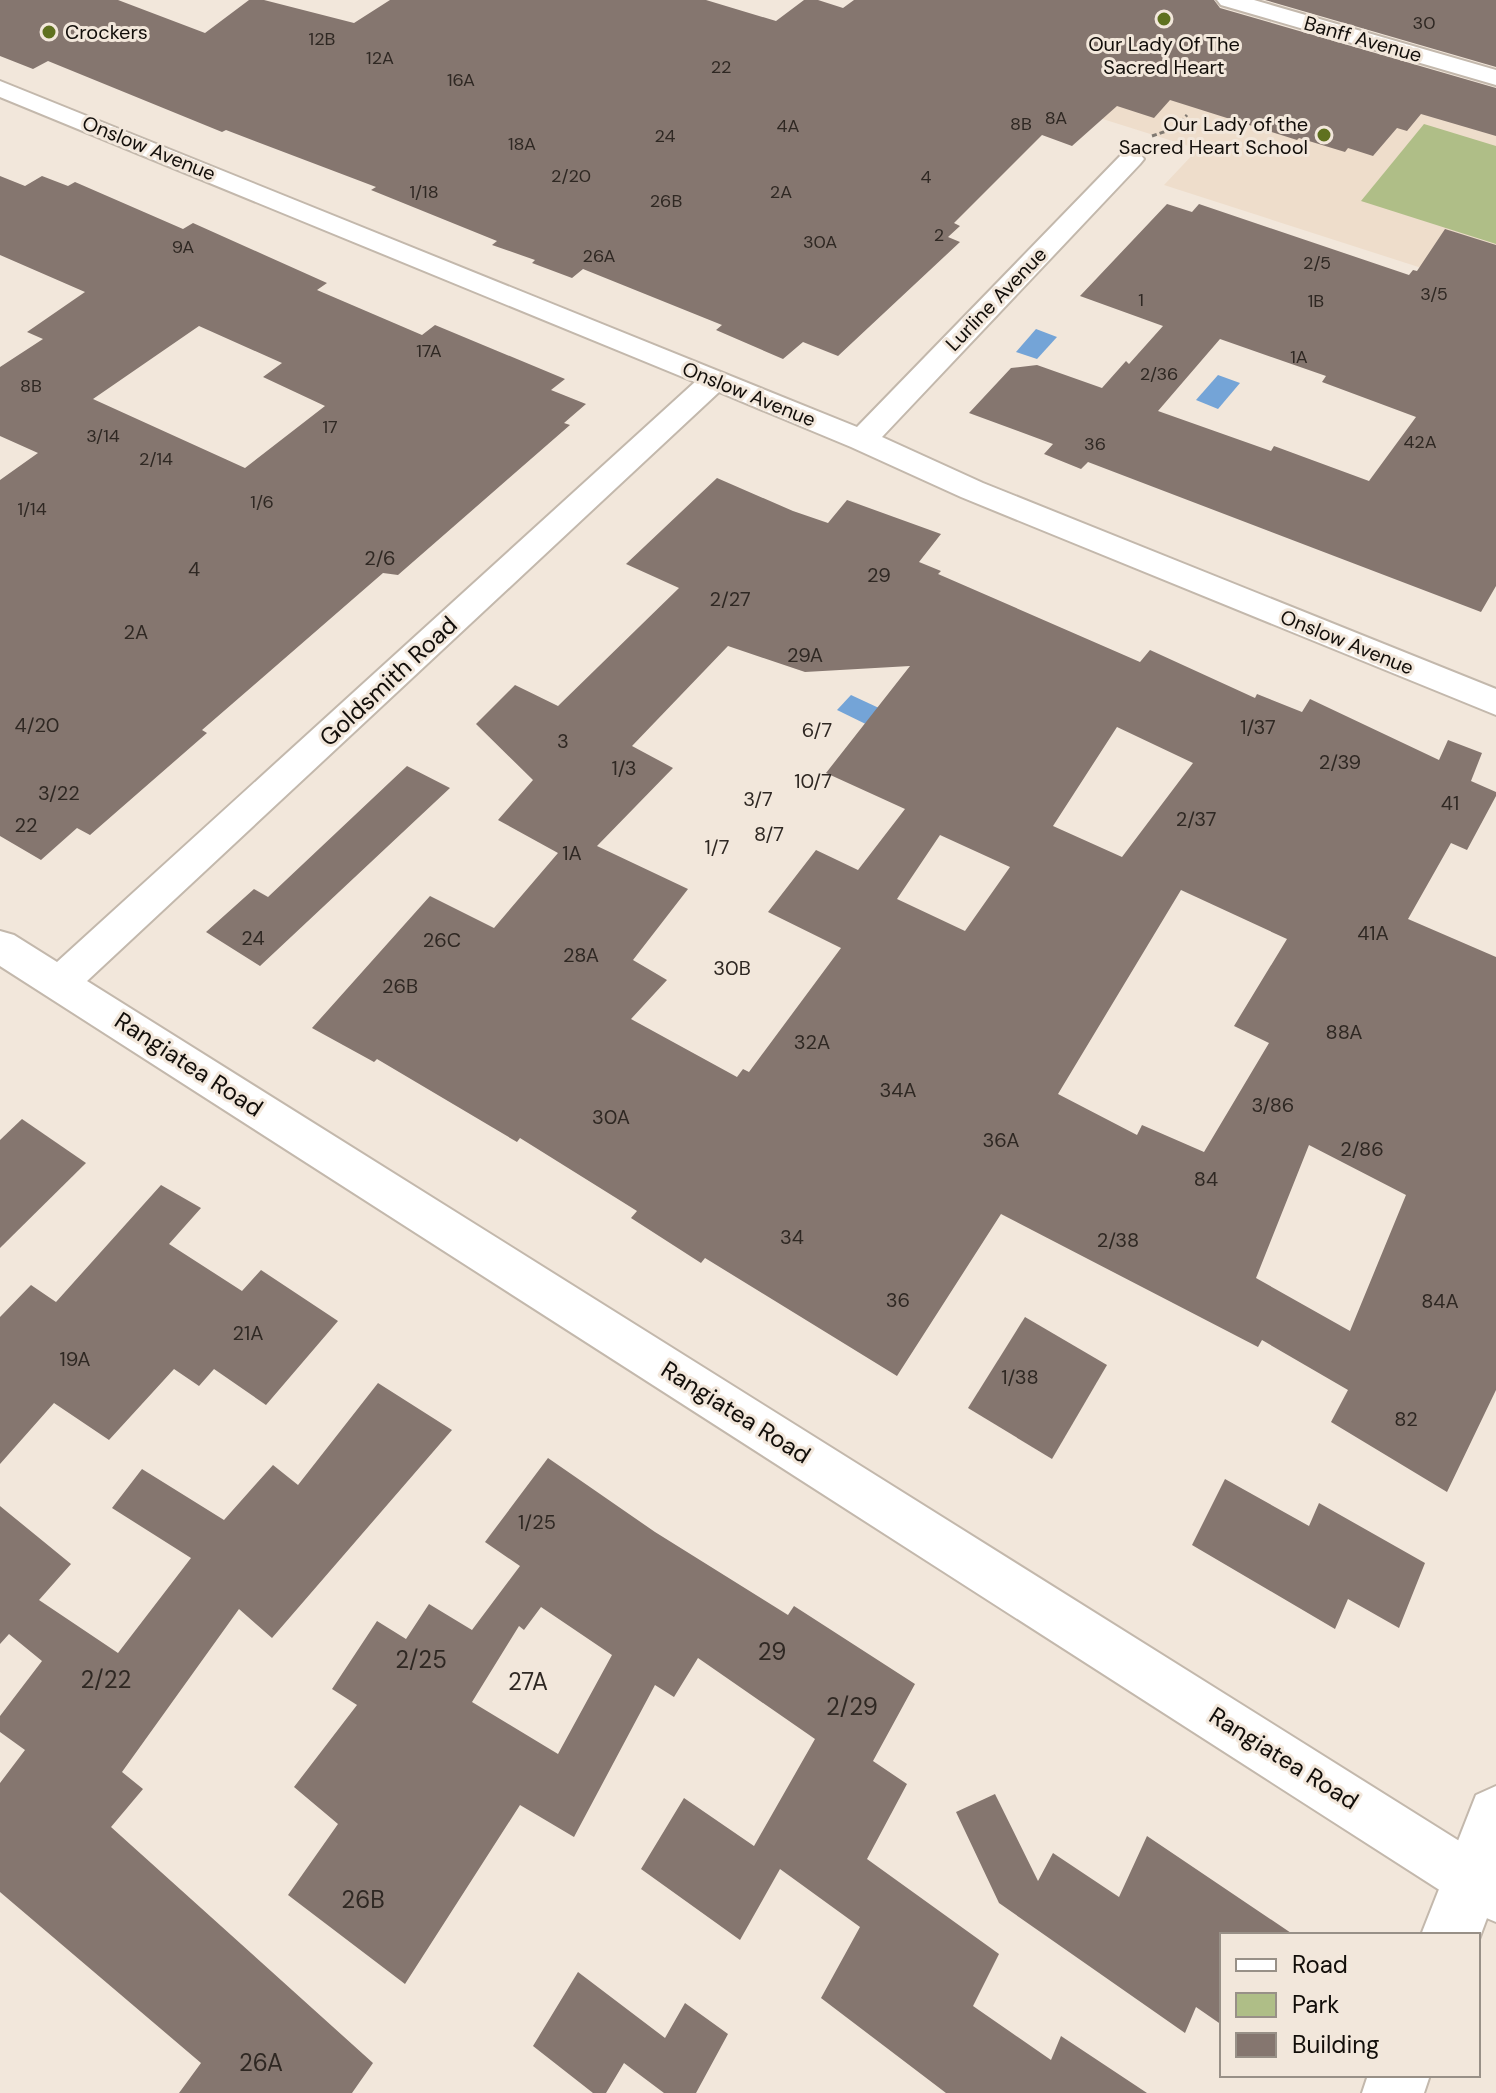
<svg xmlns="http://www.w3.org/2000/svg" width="1496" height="2093" font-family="'DM Sans',sans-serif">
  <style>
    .built { fill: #eeddcb }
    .green { fill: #afbe87 }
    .water { fill: #74a4d7 }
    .building { fill: #85766f; fill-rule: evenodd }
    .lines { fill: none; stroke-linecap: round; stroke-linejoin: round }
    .minor-casing { stroke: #c3b8ac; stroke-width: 4 }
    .secondary-casing { stroke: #c3b8ac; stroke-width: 4 }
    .path { stroke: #807971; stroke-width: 3; stroke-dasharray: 5 3; stroke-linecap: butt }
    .minor { fill: #fff; fill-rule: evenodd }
    .secondary { fill: #fff; fill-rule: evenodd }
    .poi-dot { fill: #5f711f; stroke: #f2e7db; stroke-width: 3 }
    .labels { text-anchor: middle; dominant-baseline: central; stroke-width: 6; stroke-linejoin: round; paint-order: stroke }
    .far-number-label { font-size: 18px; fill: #2f2823 }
    .far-poi-label { font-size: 20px; fill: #120e0a; stroke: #f2e7db; text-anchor: start }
    .far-street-label { font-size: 20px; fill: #120e0a; stroke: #f2e7db }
    .number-label { font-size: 20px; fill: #2f2823 }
    .street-label { font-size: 24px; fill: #120e0a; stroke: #f2e7db }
    .near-number-label { font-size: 24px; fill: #2f2823 }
  </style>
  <rect width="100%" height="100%" fill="#f2e7db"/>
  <path class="built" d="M902 56 1496 95V292L1164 185 1198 149Z"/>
  <path class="green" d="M1424 124 1496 146V244L1361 201Z"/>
  <g class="water">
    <path d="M1036 329 1057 337 1037 359 1016 352Z"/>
    <path d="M1218 375 1240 383 1218 409 1196 400Z"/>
    <path d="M851 695 894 715 880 731 837 710Z"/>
  </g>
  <g class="building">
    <path d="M0 0H118L205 33 249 0H264L354 23 390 0H706L776 21 804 0H818L843 8 854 0H1214L1220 8 1496 88V136L1421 114 1407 131 1397 128 1373 156 1348 148 1345 152 1299 138 1297 140 1170 100 1154 118 1117 106 1072 146 1042 135 954 223 960 226 948 237 960 242 838 356 803 342 783 359 716 330 722 325 583 269 572 278 532 263 535 260 492 245 497 241 371 190 376 187 226 130 222 132 48 61 33 69 0 56Z"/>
    <path d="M1265 0H1496V67Z"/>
    <path d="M0 176 25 186 42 176 68 186 75 182 183 229 193 223 327 283 317 290 422 335 435 325 565 379 551 390 586 404 564 423 570 425 398 575 383 573 202 730 207 733 90 835 77 828 41 860 0 836V480L38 453 0 436V367L43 339 27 332 85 292 0 255ZM199 326 282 363 263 377 325 406 245 468 93 399Z"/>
    <path d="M1167 204 1192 212 1199 204 1409 275 1413 270 1417 271 1445 229 1496 245V586L1481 612 1088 462 1081 469 1044 454 1053 444 969 413 1011 368 1037 365 1102 388 1126 361 1129 364 1163 326 1080 296ZM1220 339 1326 376 1322 382 1416 417 1369 481 1274 446 1271 451 1158 411Z"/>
    <path d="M717 478 793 511 828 523 847 500 941 534 919 562 941 571 938 574 1140 662 1150 650 1255 698 1257 694 1302 712 1310 699 1439 760 1448 740 1482 753 1471 781 1496 792V796L1467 850 1451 843 1408 919 1496 957V1390L1447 1492 1331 1422 1348 1390 1262 1340 1258 1347 1001 1214 897 1376 705 1258 701 1263 631 1218 637 1211 520 1138 517 1142 377 1059 374 1062 312 1028 430 896 494 928 558 853 498 820 533 780 476 724 515 685 558 706 679 588 626 564ZM728 646 805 672 910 666 826 773 905 809 858 870 816 850 768 912 841 948 749 1072 743 1069 737 1077 631 1019 667 980 633 960 688 889 597 846 673 768 632 746ZM1117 727 1193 763 1122 857 1053 826ZM940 835 1010 867 965 931 897 899ZM1181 890 1287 939 1234 1026 1269 1043 1204 1152 1142 1125 1137 1135 1058 1094ZM1309 1145 1406 1195 1350 1331 1256 1278Z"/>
    <path d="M407 766 450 788 260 966 206 932 254 889 268 897Z"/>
    <path d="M22 1119 86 1163 0 1248V1140Z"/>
    <path d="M161 1185 201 1208 169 1244 242 1291 261 1270 338 1321 266 1405 214 1369 199 1386 174 1369 109 1440 54 1403 0 1464V1317L31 1285 56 1302Z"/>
    <path d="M1025 1317 1107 1365 1052 1459 968 1408Z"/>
    <path d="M378 1383 452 1430 272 1638 239 1609 122 1772 143 1789 111 1827 373 2063 352 2093H179L201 2063 0 1892V1783L25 1750 0 1732V1716L42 1661 9 1634 0 1644V1506L71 1564 39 1600 118 1653 191 1558 112 1508 142 1469 224 1520 273 1465 298 1485Z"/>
    <path d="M548 1458 655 1532 788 1615 794 1606 915 1684 873 1761 907 1784 867 1859 999 1954 973 2006 1051 2060 1061 2036 1147 2093H946L821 1998 860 1927 780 1869 740 1940 641 1869 684 1798 754 1846 815 1739 698 1658 674 1697 655 1685 574 1837 520 1805 405 1984 288 1895 338 1824 294 1787 357 1705 332 1689 377 1621 406 1639 429 1604 472 1630 520 1566 485 1542ZM541 1607 612 1655 558 1754 472 1702 519 1626 524 1630Z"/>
    <path d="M1225 1479 1309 1526 1319 1503 1425 1563 1399 1628 1348 1599 1335 1629 1192 1545Z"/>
    <path d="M995 1794 1038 1881 1053 1853 1119 1897 1147 1836 1294 1935H1222V2025L1196 2007 1185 2033 999 1903 956 1812Z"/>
    <path d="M578 1972 665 2038 685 2003 728 2034 696 2093H664L624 2063 606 2093H593L533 2046Z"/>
  </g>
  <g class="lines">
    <defs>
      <g id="minor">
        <path d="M1217 0H1254L1496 70V85L1221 5Z"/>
        <path d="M0 81 857 427 1122 154H1140L1144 159 1140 164 882 437 983 483 1496 689V715L961 497 851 447 719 392 87 981 1496 1864V1922L1477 1914 0 966V931L14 935 57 962 695 382 0 97Z"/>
      </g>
      <g id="secondary">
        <path d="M1496 1786V1894L1478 1942V1935H1421L1476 1795Z"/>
        <path d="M1368 2075H1430L1424 2093H1362Z"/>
      </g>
    </defs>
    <use href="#minor" class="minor-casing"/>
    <use href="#secondary" class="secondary-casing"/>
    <path class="path" d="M1152 136 1175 128 1187 115"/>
    <use href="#minor" class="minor"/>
    <use href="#secondary" class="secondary"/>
  </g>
  <g class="poi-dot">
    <circle cx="1164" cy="19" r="8"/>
    <circle cx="49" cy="32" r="8"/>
    <circle cx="1324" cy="135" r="8"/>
  </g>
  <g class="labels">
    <g class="far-number-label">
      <text x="1424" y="23">30</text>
      <text x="322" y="39">12B</text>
      <text x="380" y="58">12A</text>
      <text x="721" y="67">22</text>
      <text x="461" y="80">16A</text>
      <text x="1056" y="118">8A</text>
      <text x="1021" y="124">8B</text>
      <text x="788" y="126">4A</text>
      <text x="665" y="136">24</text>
      <text x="522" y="144">18A</text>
      <text x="571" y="176">2/20</text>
      <text x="926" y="177">4</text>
      <text x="424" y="192">1/18</text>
      <text x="781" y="192">2A</text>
      <text x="666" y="201">26B</text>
      <text x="939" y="235">2</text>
      <text x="820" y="242">30A</text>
      <text x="183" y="247">9A</text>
      <text x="599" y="256">26A</text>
      <text x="1317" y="263">2/5</text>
      <text x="1434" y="294">3/5</text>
      <text x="1141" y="300">1</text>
      <text x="1316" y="301">1B</text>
      <text x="429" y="351">17A</text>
      <text x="1299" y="357">1A</text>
      <text x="1159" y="374">2/36</text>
      <text x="31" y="386">8B</text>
      <text x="330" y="427">17</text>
      <text x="103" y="436">3/14</text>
      <text x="1420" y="442">42A</text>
      <text x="1095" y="444">36</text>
      <text x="156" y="459">2/14</text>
      <text x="262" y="502">1/6</text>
      <text x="32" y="509">1/14</text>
    </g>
    <g class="far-poi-label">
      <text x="65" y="32">Crockers</text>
      <text x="1164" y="44" text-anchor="middle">Our Lady Of The<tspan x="1164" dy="23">Sacred Heart</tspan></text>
      <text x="1308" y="124" text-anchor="end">Our Lady of the<tspan x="1308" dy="23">Sacred Heart School</tspan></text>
    </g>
    <g class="far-street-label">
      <text transform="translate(1363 39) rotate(16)">Banff Avenue</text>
      <text transform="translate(149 148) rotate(22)">Onslow Avenue</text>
      <text transform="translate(996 299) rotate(-46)">Lurline Avenue</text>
      <text transform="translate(749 394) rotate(22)">Onslow Avenue</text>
      <text transform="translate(1347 642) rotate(22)">Onslow Avenue</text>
    </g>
    <g class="number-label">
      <text x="380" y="558">2/6</text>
      <text x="194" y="569">4</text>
      <text x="879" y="575">29</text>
      <text x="730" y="599">2/27</text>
      <text x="136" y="632">2A</text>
      <text x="805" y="655">29A</text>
      <text x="37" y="725">4/20</text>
      <text x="1258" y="727">1/37</text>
      <text x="817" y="730">6/7</text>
      <text x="563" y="741">3</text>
      <text x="1340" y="762">2/39</text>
      <text x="624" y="768">1/3</text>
      <text x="813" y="781">10/7</text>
      <text x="59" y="793">3/22</text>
      <text x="758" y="799">3/7</text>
      <text x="1450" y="803">41</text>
      <text x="1196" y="819">2/37</text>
      <text x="26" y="825">22</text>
      <text x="769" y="834">8/7</text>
      <text x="717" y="847">1/7</text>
      <text x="572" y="853">1A</text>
      <text x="1373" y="933">41A</text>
      <text x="253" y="938">24</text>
      <text x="442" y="940">26C</text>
      <text x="581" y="955">28A</text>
      <text x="732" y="968">30B</text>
      <text x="400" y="986">26B</text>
      <text x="1344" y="1032">88A</text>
      <text x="812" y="1042">32A</text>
      <text x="898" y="1090">34A</text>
      <text x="1273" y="1105">3/86</text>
      <text x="611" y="1117">30A</text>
      <text x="1001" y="1140">36A</text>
      <text x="1362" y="1149">2/86</text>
      <text x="1206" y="1179">84</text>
      <text x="792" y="1237">34</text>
      <text x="1118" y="1240">2/38</text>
      <text x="898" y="1300">36</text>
      <text x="1440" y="1301">84A</text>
      <text x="248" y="1333">21A</text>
      <text x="75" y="1359">19A</text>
      <text x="1020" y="1377">1/38</text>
      <text x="1406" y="1419">82</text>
      <text x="537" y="1522">1/25</text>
    </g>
    <g class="street-label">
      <text transform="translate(388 681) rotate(-43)">Goldsmith Road</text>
      <text transform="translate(189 1064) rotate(33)">Rangiatea Road</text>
      <text transform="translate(736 1412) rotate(32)">Rangiatea Road</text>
      <text transform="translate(1284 1758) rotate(32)">Rangiatea Road</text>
    </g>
    <g class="near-number-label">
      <text x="772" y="1651">29</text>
      <text x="421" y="1659">2/25</text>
      <text x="106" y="1679">2/22</text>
      <text x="528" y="1681">27A</text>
      <text x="852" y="1706">2/29</text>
      <text x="363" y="1899">26B</text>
      <text x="261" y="2062">26A</text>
    </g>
  </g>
  <rect x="1220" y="1933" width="260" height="144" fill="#f2e7db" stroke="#989087" stroke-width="2"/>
  <rect x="1236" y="1959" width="40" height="12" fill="#ffffff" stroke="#989087" stroke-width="2"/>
  <text x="1292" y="1973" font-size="24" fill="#120e0a">Road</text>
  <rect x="1236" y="1993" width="40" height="24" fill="#afbe87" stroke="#989087" stroke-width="2"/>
  <text x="1292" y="2013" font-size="24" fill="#120e0a">Park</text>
  <rect x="1236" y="2033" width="40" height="24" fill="#85766f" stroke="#989087" stroke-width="2"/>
  <text x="1292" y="2053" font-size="24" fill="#120e0a">Building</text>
</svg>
